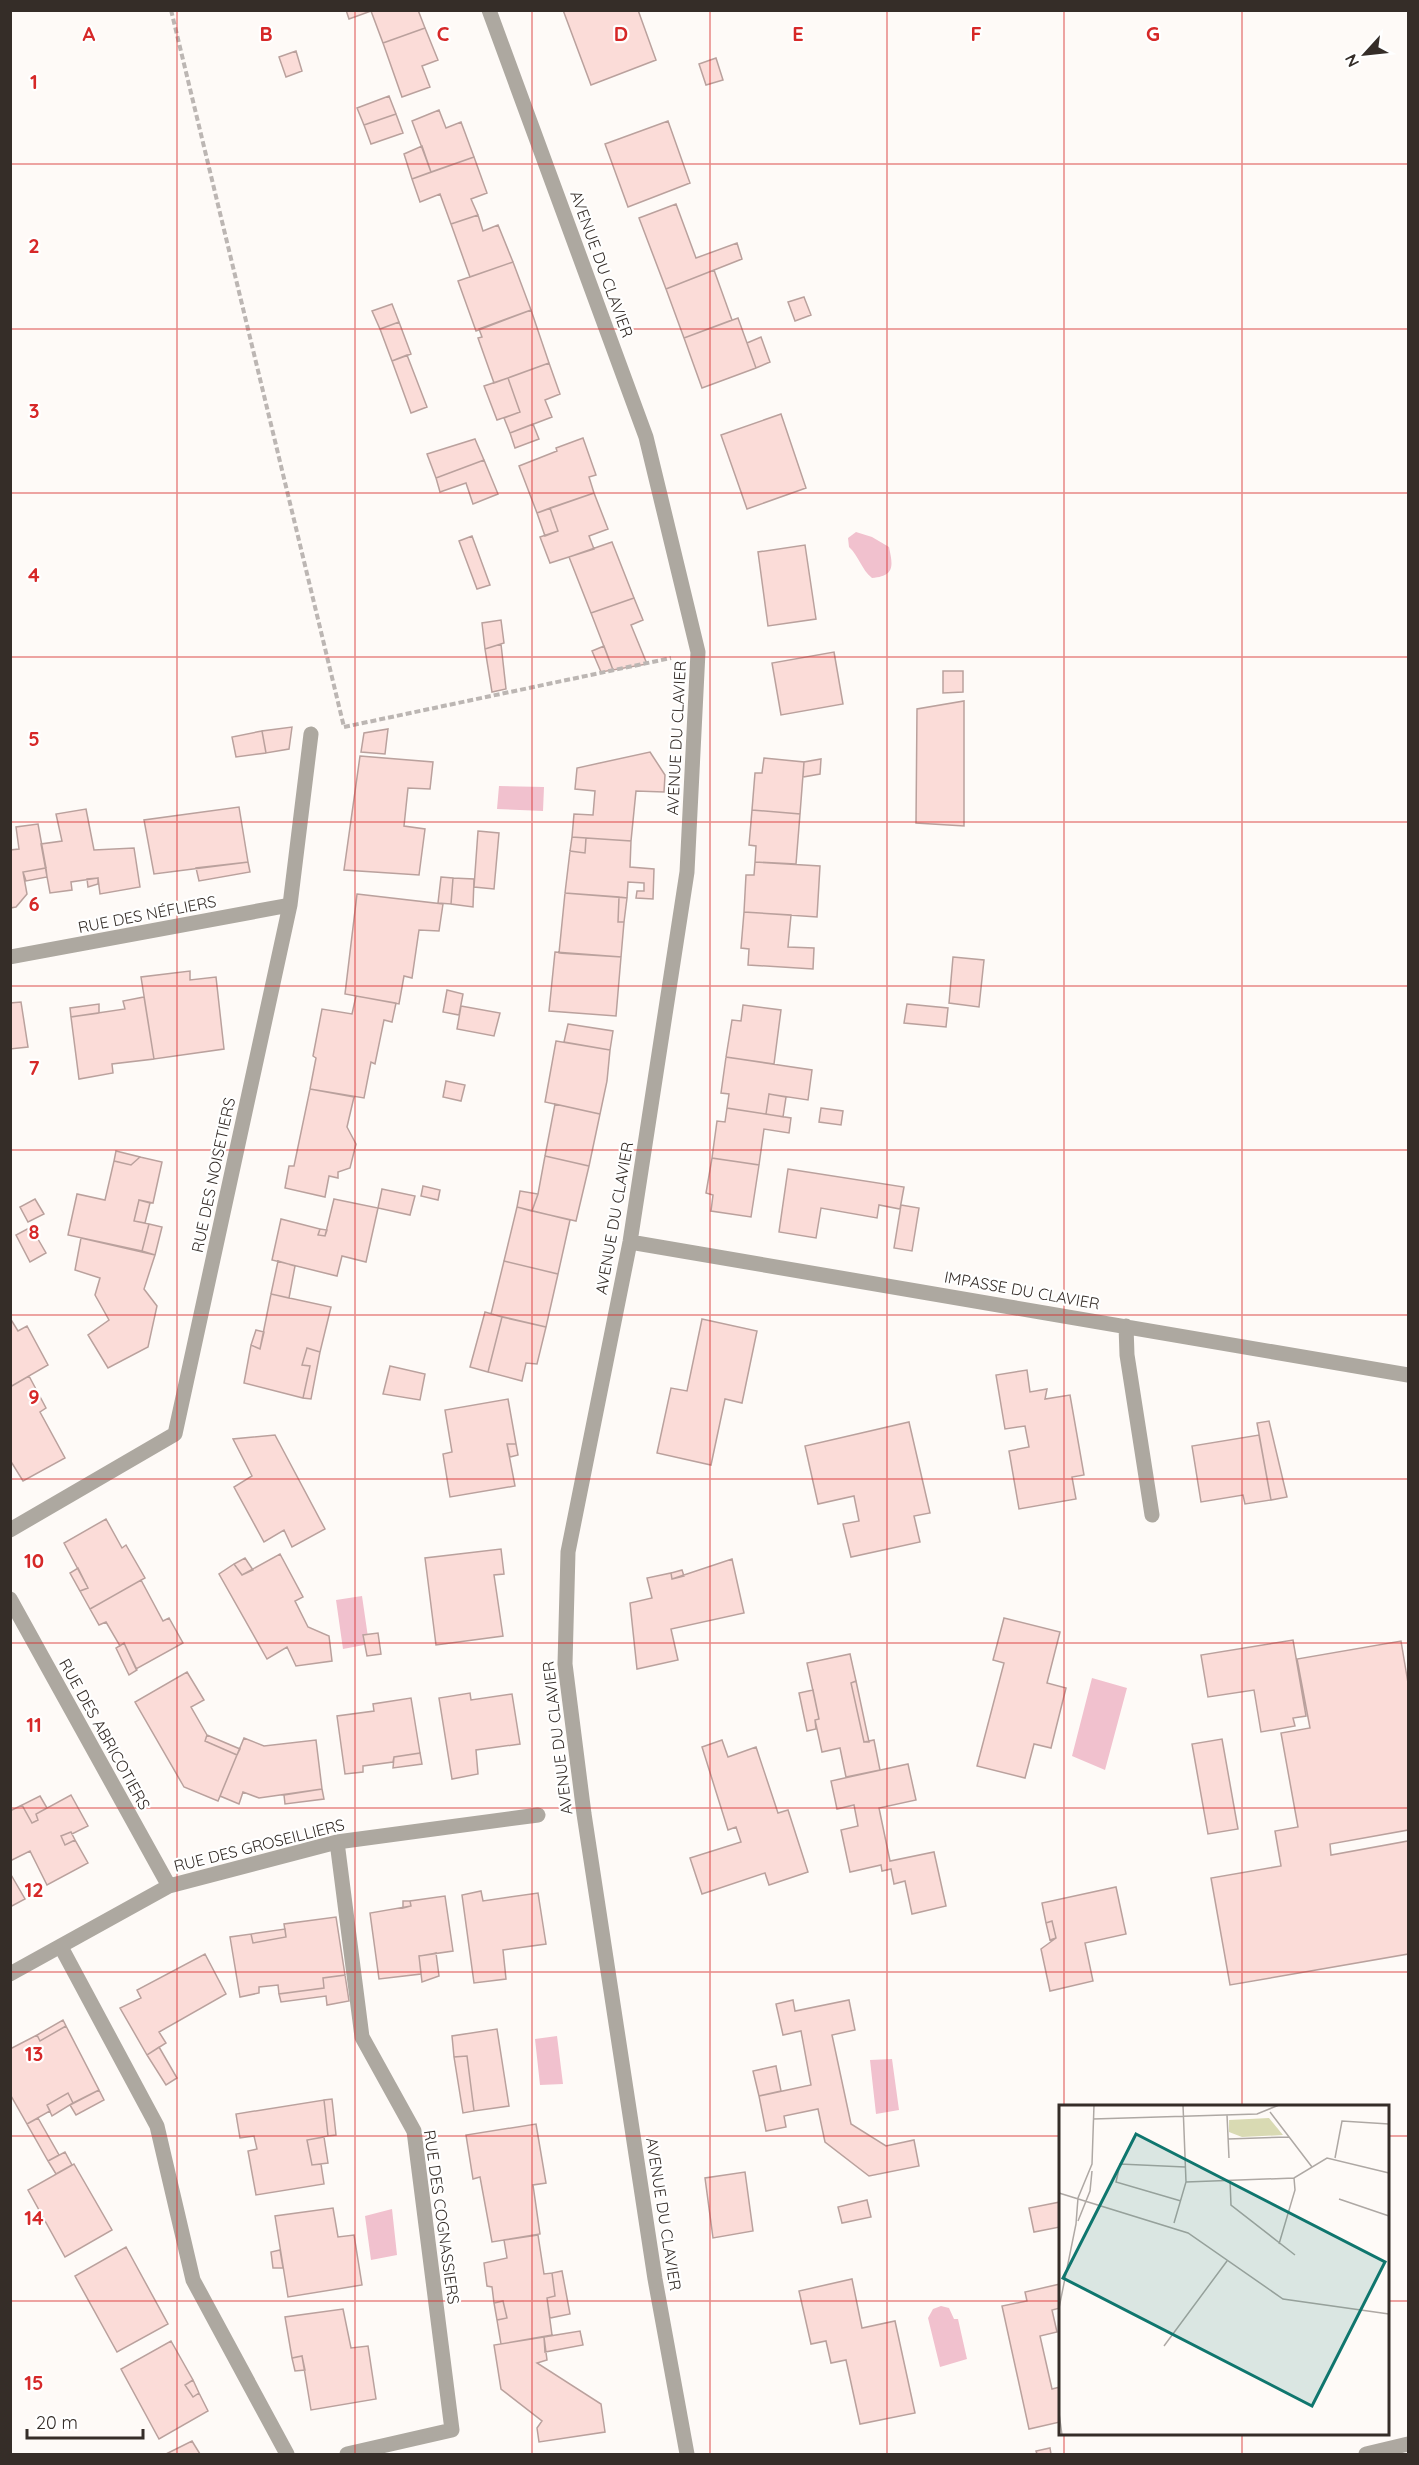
<svg xmlns="http://www.w3.org/2000/svg" width="1419" height="2465" viewBox="0 0 1419 2465" font-family="Quicksand,sans-serif">
<style>
.water{fill:#f1c1ce}
.building{fill:#fbdcd8;stroke:#baa19d;stroke-width:1.5}
.lines{fill:none;stroke-linecap:round;stroke-linejoin:round}
.path{stroke:#bcb6b3;stroke-width:4;stroke-dasharray:6 3;stroke-linecap:butt}
.minor{stroke:#ada8a0;stroke-width:15}
.grid{fill:none;stroke:#d62828;stroke-width:1.5;stroke-opacity:0.55}
.labels{text-anchor:middle;stroke-width:4.5;stroke-linejoin:round;paint-order:stroke}
.street-label{font-size:16px;fill:#352d28;stroke:#fff}
.inset-road{fill:none;stroke:#aea8a4;stroke-width:1.5}
.view{fill:#0f766e;fill-opacity:0.15;stroke:#0f766e;stroke-width:3}
.inset-edge{fill:none;stroke:#352d28;stroke-width:3}
.grid-label{font-size:20px;text-anchor:middle;font-weight:bold;fill:#d62828;stroke:#fff;stroke-width:4.5;stroke-linejoin:round;paint-order:stroke}
</style>
<rect width="100%" height="100%" fill="#fefaf7"/>
<!-- water -->
<path class="water" d="M856 532 872 537 889 547C893 566 895 576 872 578 861 569 859 556 849 547L848 538Z
M499 786 544 787 543 811 497 809Z
M362 1596 369 1644 343 1649 336 1600Z
M1092 1678 1127 1688 1105 1770 1072 1756Z
M557 2036 563 2084 540 2085 535 2039Z
M892 2059 899 2110 876 2114 870 2060Z
M392 2209 397 2255 371 2260 365 2216Z
M941 2306 949 2308 954 2319H958L967 2359 940 2367 928 2318 933 2309Z"/>
<!-- building -->
<path class="building" d="M346 10H418L425 28 383 43 371 11 349 19Z
M563 10H638L656 60 591 85Z
M425 28 438 60 422 66 430 87 402 97 383 43Z
M296 51 302 71 286 77 279 57Z
M716 58 723 80 706 85 699 64Z
M389 96 396 114 364 125 357 108Z
M439 110 446 128 461 122 474 157 431 172 412 121Z
M396 114 403 133 371 144 364 125Z
M668 121 690 183 628 207 605 144Z
M422 146 431 172 412 179 404 154Z
M474 157 487 193 471 199 478 215 451 224 440 194 420 202 412 179Z
M676 204 696 258 737 243 742 259 666 289 639 218Z
M478 215 483 231 498 225 513 262 470 277 451 224Z
M513 262 531 310 476 331 458 281Z
M714 270 732 320 684 338 666 289Z
M804 297 811 315 795 321 788 302Z
M392 304 399 322 380 329 372 311Z
M531 310 549 363 494 383 478 338 482 337 479 329Z
M738 318 756 368 702 388 684 338Z
M399 322 411 354 392 361 380 329Z
M761 337 770 362 756 368 747 343Z
M407 355 427 407 411 413 392 361Z
M549 363 560 394 545 400 552 417 510 433 504 418 520 412 508 378Z
M508 378 520 412 497 420 484 386Z
M781 414 806 488 747 509 721 435Z
M533 424 539 439 515 448 510 433Z
M583 438 596 475 589 477 594 493 537 513 519 466 557 451 556 448Z
M475 439 484 460 436 478 427 454Z
M484 460 498 494 473 504 466 483 440 492 436 478Z
M594 493 608 529 589 536 594 549 550 563 540 537 558 531 550 508Z
M550 508 558 531 545 536 537 513Z
M472 536 490 585 477 589 459 541Z
M612 542 634 598 591 613 569 557Z
M805 545 816 619 768 626 758 552Z
M634 598 643 620 631 625 647 664 613 670 591 613Z
M501 620 504 643 485 649 482 623Z
M501 644 506 689 492 692 485 649Z
M604 646 613 670 601 672 592 651Z
M834 652 843 704 781 715 772 663Z
M943 671H963V692L943 693Z
M964 701V826L916 823 917 709Z
M292 727 289 749 266 753 262 731Z
M388 729 385 754 361 752 364 733Z
M262 731 266 753 236 757 232 737Z
M650 752 665 775 664 792 636 791 631 841 572 837 574 814 593 815 595 791 575 789 577 768Z
M360 756 433 762 430 789 408 788 404 826 425 829 419 875 344 870Z
M764 758 804 762 800 814 752 810 755 773H762Z
M821 759 820 774 803 777 804 762Z
M239 807 248 862 154 874 144 820Z
M86 809 94 850 134 848 140 887 100 894 98 878 71 882 72 890 50 893 41 844 62 841 56 814Z
M752 810 800 814 796 864 755 862 756 846 749 845Z
M38 824 46 868 23 872 27 894 16 907 10 908V850L19 849 16 827Z
M478 831 499 833 494 889 474 887Z
M572 837 586 838 585 853 570 851Z
M586 838 631 841 630 867 654 869 653 899 636 898 637 891H644V883L628 882 627 898 565 893 570 851 585 853Z
M248 862 250 872 199 881 196 868Z
M755 862 820 866 817 917 744 912 746 875H754Z
M46 868 47 877 26 881 23 872Z
M441 877 453 878 451 904 438 903Z
M98 878V884L88 887 87 879Z
M453 878 474 879 473 907 451 904Z
M565 893 619 897 618 922H624L621 957 559 953Z
M357 894 443 904 439 931 419 930 412 978 404 976 399 1004 345 994Z
M619 897 627 898 624 922H618Z
M744 912 791 915 788 947 814 948 813 969 748 965 749 949 741 948Z
M555 952 621 957 616 1016 549 1011Z
M953 957 984 960 979 1007 949 1003Z
M190 971V980L216 977 224 1049 154 1059 141 977Z
M447 990 463 994 459 1015 443 1012Z
M356 996 396 1003 392 1022 384 1020 375 1064 371 1062 364 1098 310 1089 316 1058 313 1056 322 1009 352 1014Z
M144 997 154 1059 112 1064 113 1073 79 1079 71 1017 125 1009 123 1001Z
M21 1002 28 1047 10 1049V1003Z
M99 1004V1013L71 1017 70 1008Z
M907 1004 948 1008 946 1027 904 1023Z
M743 1005 781 1010 774 1064 726 1057 732 1020 741 1021Z
M461 1006 500 1013 494 1036 457 1029Z
M568 1024 613 1031 610 1050 564 1042Z
M556 1041 610 1050 607 1081 600 1114 545 1102Z
M726 1057 812 1070 808 1100 769 1094 766 1114 727 1108 729 1094 721 1093Z
M446 1081 465 1085 461 1101 443 1097Z
M310 1089 354 1097 347 1127 356 1144 350 1168 338 1172V1178L329 1176 325 1197 285 1188 289 1166H294Z
M769 1094 786 1097 783 1117 766 1114Z
M555 1104 600 1114 589 1166 545 1156Z
M727 1108 791 1118 789 1133 764 1129 759 1165 712 1158 717 1121 725 1122Z
M821 1108 843 1111 841 1125 819 1122Z
M116 1151 140 1157 131 1165 114 1161Z
M545 1156 589 1166 576 1221 532 1211 538 1194Z
M140 1157 162 1162 153 1203 139 1200 134 1221 149 1224 142 1251 68 1235 77 1194 105 1200 114 1161 131 1165Z
M712 1158 759 1165 751 1217 711 1211 713 1195 706 1193Z
M788 1169 904 1187 900 1209 879 1205 877 1218 821 1208 816 1238 779 1232Z
M423 1186 440 1190 438 1200 421 1196Z
M382 1189 415 1196 410 1215 378 1208Z
M520 1191 538 1194 532 1211 517 1207Z
M35 1199 44 1214 28 1222 20 1207Z
M334 1199 378 1208 366 1262 342 1256 337 1276 272 1260 281 1219 320 1229 318 1235 325 1236Z
M139 1200 150 1203 145 1223 134 1221Z
M901 1205 919 1208 912 1251 894 1248Z
M517 1207 570 1220 558 1274 504 1261Z
M149 1224 162 1227 155 1255 142 1251Z
M31 1227 46 1253 30 1262 16 1235Z
M320 1229 327 1230 325 1236 318 1235Z
M81 1238 155 1255 144 1289 157 1306 148 1347 108 1368 88 1335 109 1320 95 1295 100 1278 75 1270Z
M278 1261 295 1266 289 1298 271 1294Z
M504 1261 558 1274 546 1327 491 1314Z
M271 1294 331 1307 320 1352 307 1348 302 1365 310 1366 303 1398 244 1383 251 1345 260 1349Z
M485 1312 502 1317 488 1372 470 1367Z
M502 1317 546 1327 537 1364 526 1363 522 1381 488 1372Z
M10 1318 18 1331 27 1326 48 1365 10 1387Z
M702 1319 757 1331 742 1403 725 1399 711 1465 657 1453 671 1388 687 1391Z
M256 1330 264 1332 260 1349 251 1345Z
M307 1348 320 1352 311 1399 303 1398 310 1366 302 1365Z
M390 1366 425 1374 420 1400 383 1394Z
M1027 1370 1030 1392 1047 1389 1045 1399 1070 1395 1084 1475 1072 1477 1076 1499 1019 1509 1009 1451 1029 1447 1025 1426 1005 1429 996 1375Z
M29 1376 46 1408 40 1412 65 1458 23 1481 10 1460V1387Z
M508 1399 516 1444H507L515 1486 450 1497 443 1454 452 1452 445 1410Z
M1269 1421 1287 1497 1271 1500 1257 1423Z
M909 1422 930 1513 914 1516 920 1542 851 1557 843 1524 859 1521 854 1496 818 1504 805 1446Z
M275 1435 325 1529 292 1547 284 1530 264 1542 234 1487 252 1476 233 1439Z
M1259 1435 1271 1500 1245 1504 1243 1495 1201 1502 1192 1446Z
M507 1444H516L518 1455 510 1457Z
M106 1519 122 1548 126 1545 145 1578 90 1609 80 1591 88 1588 64 1543Z
M501 1549 504 1574 494 1575 503 1636 436 1645 425 1558Z
M280 1554 303 1597 295 1601 308 1627 329 1636 332 1661 296 1666 287 1647 267 1659 219 1574 234 1564 242 1575Z
M245 1558 253 1570 242 1575 234 1564Z
M732 1559 744 1613 671 1629 678 1660 637 1669 630 1603 652 1598 647 1578 671 1573 672 1579Z
M78 1568 88 1588 80 1591 70 1573Z
M682 1570 684 1576 672 1579 671 1573Z
M141 1580 163 1621 169 1618 183 1643 136 1669 124 1643 120 1646 106 1622 99 1625 90 1609Z
M1004 1618 1060 1632 1047 1683 1066 1688 1051 1748 1034 1744 1025 1778 977 1766 1004 1663 993 1660Z
M378 1633 381 1654 367 1656 363 1635Z
M1293 1640 1306 1716 1293 1718 1295 1726 1261 1732 1254 1690 1208 1697 1201 1655Z
M1401 1641 1408 1683V1830L1330 1844 1331 1855 1408 1841V1954L1230 1985 1211 1878 1281 1866 1275 1831 1298 1827 1281 1733 1310 1728 1297 1659Z
M124 1643 137 1670 129 1675 116 1648Z
M850 1654 856 1681 851 1683 864 1742 874 1740 880 1770 846 1777 840 1748 822 1752 815 1720 819 1719 807 1663Z
M187 1672 204 1700 191 1707 207 1735 205 1741 237 1755 218 1801 184 1787 135 1702Z
M856 1681 869 1742H864L851 1683Z
M813 1690 819 1719 815 1720 816 1729 807 1731 799 1693Z
M470 1693 471 1700 512 1694 520 1744 476 1750 478 1774 452 1779 439 1698Z
M411 1698 420 1753 394 1757 393 1762 363 1766V1772L345 1774 337 1716 374 1711 373 1704Z
M207 1735 240 1749 237 1755 205 1741Z
M244 1738 264 1746 316 1740 322 1789 259 1798 243 1792 239 1804 220 1796Z
M1222 1739 1238 1829 1208 1834 1192 1744Z
M722 1740 728 1757 756 1747 778 1813 788 1810 808 1872 769 1885 765 1873 702 1894 690 1858 741 1842 736 1827 728 1830 702 1747Z
M420 1753 422 1764 393 1768 394 1757Z
M908 1764 916 1800 879 1808 890 1861 934 1852 946 1906 912 1914 905 1881 894 1884 891 1869 882 1871 881 1865 850 1872 841 1830 858 1826 854 1805 837 1809 831 1781Z
M322 1789 324 1799 285 1804 284 1795Z
M71 1795 88 1826 72 1834 71 1832 61 1836 65 1845 75 1840 88 1863 47 1885 30 1851 10 1861V1811L22 1805 32 1823 38 1820 36 1814Z
M40 1796 47 1808 36 1814 38 1820 32 1823 22 1805Z
M71 1832 75 1840 65 1845 61 1836Z
M10 1873 25 1899 10 1907Z
M1116 1887 1126 1934 1085 1943 1093 1981 1050 1991 1041 1949 1056 1938 1052 1921 1046 1923 1042 1903Z
M481 1891 483 1901 538 1893 546 1944 503 1950 506 1979 474 1983 462 1895Z
M445 1896 453 1951 419 1956 421 1974 379 1979 370 1913 411 1906 410 1901Z
M403 1901H410L411 1906 403 1908Z
M336 1917 345 1975 323 1978 324 1988 279 1994 278 1985 259 1987V1993L240 1997 230 1937 251 1934 253 1943 286 1937 284 1924Z
M1052 1921 1056 1938 1050 1940 1046 1923Z
M285 1929 286 1937 253 1943 251 1934Z
M436 1953 439 1976 422 1982 419 1956Z
M205 1954 226 1994 159 2032 166 2043 147 2055 120 2008 141 1998 137 1990Z
M345 1975 349 2001 327 2005 326 1996 281 2002 279 1994 324 1988 323 1978Z
M793 2000 795 2011 849 2000 855 2030 832 2035 851 2124 886 2146 914 2140 919 2166 869 2176 825 2142 818 2109 784 2116 786 2127 766 2131 759 2096 811 2085 801 2031 783 2035 776 2004Z
M63 2020 66 2026 40 2041 37 2035Z
M66 2026 99 2090 73 2103 68 2093 47 2105 50 2111 27 2124 10 2094V2049L37 2035 40 2041Z
M497 2029 509 2106 474 2111 467 2056 454 2057 452 2036Z
M159 2047 177 2078 166 2085 147 2055Z
M467 2056 474 2111 463 2113 454 2057Z
M776 2066 781 2091 759 2096 753 2071Z
M99 2090 104 2100 76 2115 70 2105Z
M68 2093 73 2103 52 2116 47 2105Z
M332 2099 336 2135 328 2136 324 2100Z
M324 2100 328 2136 307 2140 312 2165 321 2164 324 2184 256 2195 248 2151 257 2149 254 2136 240 2138 236 2114Z
M38 2118 59 2155 48 2161 27 2124Z
M536 2124 546 2183 533 2185 540 2234 492 2242 480 2177 473 2179 466 2135Z
M324 2137 328 2163 312 2165 307 2140Z
M65 2152 72 2165 56 2174 48 2161Z
M74 2164 112 2230 65 2257 28 2190Z
M745 2172 753 2231 713 2238 705 2178Z
M867 2200 871 2217 842 2223 838 2207Z
M1060 2202V2227L1034 2232 1029 2208Z
M333 2208 338 2237 354 2235 362 2285 288 2297 275 2216Z
M538 2235 544 2274 552 2273 555 2296 547 2298 552 2335 501 2344 497 2320 507 2318 503 2301 494 2303 492 2287 487 2286 484 2263 507 2258 504 2240Z
M126 2247 168 2324 117 2352 75 2276Z
M280 2250 283 2268H273L271 2252Z
M562 2271 570 2314 550 2318 547 2298 555 2296 552 2273Z
M852 2279 862 2328 895 2321 915 2413 860 2424 846 2360 831 2363 826 2341 811 2344 799 2291Z
M1060 2284V2308L1052 2310 1057 2332 1040 2336 1052 2389 1060 2387V2422L1029 2429 1002 2306 1027 2301 1025 2292Z
M503 2301 507 2318 497 2320 494 2303Z
M343 2309 351 2348 368 2346 376 2399 311 2410 302 2356 292 2358 285 2317Z
M580 2331 583 2345 545 2352 544 2337Z
M544 2337 547 2360 537 2363 601 2404 605 2432 539 2442 537 2428 542 2421 501 2389 494 2345Z
M171 2341 193 2380 185 2385 193 2397 199 2393 208 2411 159 2439 121 2369Z
M302 2356 305 2370 295 2371 292 2358Z
M193 2380 199 2393 193 2397 185 2385Z
M192 2441 200 2454H166Z
M1050 2448 1051 2454H1037L1036 2451Z"/>
<g class="lines">
<!-- path -->
<path class="path" d="M171 10 344 727
M344 727 671 658"/>
<!-- minor -->
<path class="minor" d="M489 10 646 437 698 652 687 872 630 1242 568 1552 565 1664 584 1814 655 2279 687 2454
M10 957 290 905
M630 1242 1408 1375
M1126 1326 1127 1355 1152 1515
M10 1530 175 1434 290 905 311 734
M10 1599 169 1886
M337 1842 362 2037 414 2131 452 2430 347 2454
M61 1947 157 2126 193 2280 287 2454
M10 1974 169 1886 337 1842 538 1815
M1366 2454 1408 2444"/>
</g>
<!-- grid -->
<path class="grid" d="M177 10V2454M355 10V2454M532 10V2454M710 10V2454M887 10V2454M1064 10V2106M1242 10V2106M10 164H1408M10 329H1408M10 493H1408M10 657H1408M10 822H1408M10 986H1408M10 1150H1408M10 1315H1408M10 1479H1408M10 1643H1408M10 1808H1408M10 1972H1408M10 2136H1060M1388 2136H1408M10 2301H1060M1388 2301H1408M1064 2434V2454M1242 2434V2454"/>
<g class="labels">
<!-- street labels -->
<g class="street-label">
<text transform="translate(602 264) rotate(70)" y="6">AVENUE DU CLAVIER</text>
<text transform="translate(676 738) rotate(-87)" y="6">AVENUE DU CLAVIER</text>
<text transform="translate(147 914) rotate(-11)" y="6">RUE DES NÉFLIERS</text>
<text transform="translate(213 1175) rotate(-78)" y="6">RUE DES NOISETIERS</text>
<text transform="translate(614 1218) rotate(-80)" y="6">AVENUE DU CLAVIER</text>
<text transform="translate(1022 1290) rotate(10)" y="6">IMPASSE DU CLAVIER</text>
<text transform="translate(105 1734) rotate(61)" y="6">RUE DES ABRICOTIERS</text>
<text transform="translate(557 1738) rotate(-97)" y="6">AVENUE DU CLAVIER</text>
<text transform="translate(259 1845) rotate(-14)" y="6">RUE DES GROSEILLIERS</text>
<text transform="translate(664 2214) rotate(81)" y="6">AVENUE DU CLAVIER</text>
<text transform="translate(442 2217) rotate(82)" y="6">RUE DES COGNASSIERS</text>
</g>
</g>
<!-- overview -->
<g transform="translate(1059 2105)">
<rect width="330" height="330" fill="#fefaf7"/>
<path d="M210 13 224 30 183 32 170 27V15Z" fill="#d9dab3"/>
<path class="inset-road" d="M211 7 253 62M168 10 170 53M34 14 198 9 220 0M169 34 230 32M276 53 283 16 330 19M171 75 172 100 236 150M127 77 235 73 268 53 330 68M0 88 129 128 224 194 330 209M280 94 330 111M122 96 57 77 61 59 126 62M19 116 31 86 33 66M115 118 127 77 124 0M220 139 236 85 235 73M0 203 17 119 19 93 33 59 35 0M105 241 168 156M0 308 3 330"/>
<path class="view" d="M77 29 326 157 253 301 4 173Z"/>
<rect width="330" height="330" class="inset-edge"/>
</g>
<g class="grid-label">
<text x="89" y="41">A</text>
<text x="266" y="41">B</text>
<text x="443" y="41">C</text>
<text x="621" y="41">D</text>
<text x="798" y="41">E</text>
<text x="976" y="41">F</text>
<text x="1153" y="41">G</text>
<text x="34" y="89">1</text>
<text x="34" y="253">2</text>
<text x="34" y="418">3</text>
<text x="34" y="582">4</text>
<text x="34" y="746">5</text>
<text x="34" y="911">6</text>
<text x="34" y="1075">7</text>
<text x="34" y="1239">8</text>
<text x="34" y="1404">9</text>
<text x="34" y="1568">10</text>
<text x="34" y="1732">11</text>
<text x="34" y="1897">12</text>
<text x="34" y="2061">13</text>
<text x="34" y="2225">14</text>
<text x="34" y="2390">15</text>
</g>
<!-- border -->
<rect width="1419" height="2465" fill="none" stroke="#352d28" stroke-width="24"/>
<!-- north arrow -->
<g transform="translate(1365 54) rotate(243)" stroke="#ffffff" stroke-width="4.5" paint-order="stroke">
<path d="M0-4.5L10 22L0 15L-10 22Z" fill="#352d28"/>
<text y="-9" font-size="16" font-weight="bold" text-anchor="middle" fill="#352d28">N</text>
</g>
<!-- scale -->
<path d="M27 2429v9h116v-9" fill="none" stroke="#352d28" stroke-width="3"/>
<text x="36" y="2429" font-size="18" fill="#352d28" stroke="#ffffff" stroke-width="4.5" paint-order="stroke">20 m</text>
</svg>
